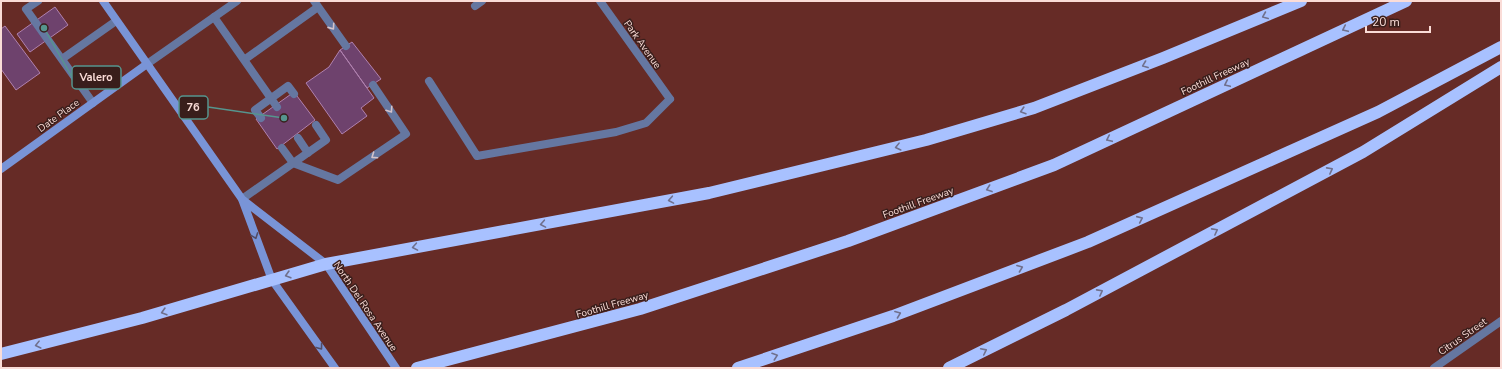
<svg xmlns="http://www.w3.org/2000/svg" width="1502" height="369" viewBox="0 0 1502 369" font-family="'Nunito Sans',sans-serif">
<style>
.building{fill:#6e426d;stroke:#b081af}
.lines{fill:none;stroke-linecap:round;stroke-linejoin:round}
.lane{stroke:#6577a1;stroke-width:8}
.street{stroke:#6577a1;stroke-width:8}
.secondary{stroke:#7994d7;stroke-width:8}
.highway{stroke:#a8c1ff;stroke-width:12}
.oneway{stroke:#70708d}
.oneway2{stroke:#d5c3ca}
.oneway3{stroke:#534d66}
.labels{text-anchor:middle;stroke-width:3;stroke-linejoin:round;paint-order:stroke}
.street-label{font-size:10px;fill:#fadcd7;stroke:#391e1b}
.leader{fill:none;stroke:#56958e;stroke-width:1.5}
.callout-dot{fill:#56958e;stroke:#391e1b;stroke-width:1.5}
.callout{fill:#391e1b;stroke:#56958e;stroke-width:1.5}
.callout-label{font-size:11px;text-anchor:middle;font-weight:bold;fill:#fadcd7}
</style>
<rect width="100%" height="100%" fill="#662b26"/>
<!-- building -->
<path class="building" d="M55 7 68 25 30 52 17 34Z
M5 26 40 73 16 90 1 69V29Z
M352 42 381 79 367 88 340 50Z
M340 50 374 98 361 108 367 116 342 134 306 83 329 67Z
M294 92 315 120 277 149 256 119Z"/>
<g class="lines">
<!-- lane -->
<path class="lane" d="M38 1 26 9 93 103
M314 1 346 46
M475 6 482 1
M214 17 277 107
M62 59 116 21
M244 60 318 7
M429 81 477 156 616 132 646 123 670 99
M261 118 255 110 288 86 294 94
M298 138 308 153
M282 148 293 163 338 180 406 134 373 85
M242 199 326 140 316 125"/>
<!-- street -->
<path class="street" d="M600 1 670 99
M147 64 237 1
M1434 368 1501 321"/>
<!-- secondary -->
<path class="secondary" d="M103 1 242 199 272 280 335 368
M1 169 147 64
M243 200 326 264 396 368"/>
<!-- highway -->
<path class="highway" d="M1 354 142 318 326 264 709 193 926 140 1034 108 1163 58 1301 1
M417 368 640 309 848 241 1054 165 1406 1
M738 368 893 316 1088 242 1378 112 1501 47
M949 368 1066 310 1363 152 1501 67"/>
</g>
<!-- one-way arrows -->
<defs><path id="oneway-chevron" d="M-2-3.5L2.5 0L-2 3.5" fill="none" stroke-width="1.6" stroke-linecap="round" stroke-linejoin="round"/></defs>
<g class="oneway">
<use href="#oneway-chevron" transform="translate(1265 16) rotate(157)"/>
<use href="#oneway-chevron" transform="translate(1345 29) rotate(155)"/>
<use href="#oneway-chevron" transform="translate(1145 65) rotate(159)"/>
<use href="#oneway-chevron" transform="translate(1227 84) rotate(155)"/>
<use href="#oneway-chevron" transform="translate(1023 111) rotate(163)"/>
<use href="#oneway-chevron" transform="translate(1109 139) rotate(155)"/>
<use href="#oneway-chevron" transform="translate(898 147) rotate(166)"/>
<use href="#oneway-chevron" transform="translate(1330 170) rotate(-28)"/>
<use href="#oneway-chevron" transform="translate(989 189) rotate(160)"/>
<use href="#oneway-chevron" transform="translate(671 200) rotate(170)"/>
<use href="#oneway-chevron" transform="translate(1140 219) rotate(-24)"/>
<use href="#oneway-chevron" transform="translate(543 224) rotate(170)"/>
<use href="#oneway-chevron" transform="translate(1215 231) rotate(-28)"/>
<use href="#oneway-chevron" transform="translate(415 247) rotate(170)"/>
<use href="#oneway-chevron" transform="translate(1020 268) rotate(-21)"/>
<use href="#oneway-chevron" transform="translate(288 275) rotate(164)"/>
<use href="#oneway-chevron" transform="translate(1100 292) rotate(-28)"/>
<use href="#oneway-chevron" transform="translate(164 312) rotate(164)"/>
<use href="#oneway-chevron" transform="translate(898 314) rotate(-21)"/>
<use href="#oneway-chevron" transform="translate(38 345) rotate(166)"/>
<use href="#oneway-chevron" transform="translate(984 351) rotate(-26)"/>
<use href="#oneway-chevron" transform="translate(775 356) rotate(-19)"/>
</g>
<g class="oneway2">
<use href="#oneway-chevron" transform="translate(332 27) rotate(55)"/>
<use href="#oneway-chevron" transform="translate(390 110) rotate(56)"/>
<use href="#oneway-chevron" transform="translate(374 156) rotate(146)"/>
</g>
<g class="oneway3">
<use href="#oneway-chevron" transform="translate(255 236) rotate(70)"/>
<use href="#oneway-chevron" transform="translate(320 347) rotate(54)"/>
</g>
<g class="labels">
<!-- street labels -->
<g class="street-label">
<text transform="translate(643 44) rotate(55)" y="4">Park Avenue</text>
<text transform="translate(1215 76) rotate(-25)" y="4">Foothill Freeway</text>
<text transform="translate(58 115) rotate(-36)" y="4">Date Place</text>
<text transform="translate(918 202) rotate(-20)" y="4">Foothill Freeway</text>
<text transform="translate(612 304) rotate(-16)" y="4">Foothill Freeway</text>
<text transform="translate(366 306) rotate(56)" y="4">North Del Rosa Avenue</text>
<text transform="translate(1462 336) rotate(-35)" y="4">Citrus Street</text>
</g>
</g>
<!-- callouts -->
<path class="leader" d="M44 28L72 77M284 118L208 107"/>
<g class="callout-dot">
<circle cx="44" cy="28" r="4"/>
<circle cx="284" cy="118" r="4"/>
</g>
<g class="callout">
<rect x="72" y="66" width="49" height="23" rx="4"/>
<rect x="179" y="96" width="29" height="23" rx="4"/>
</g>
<g class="callout-label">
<text x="96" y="81">Valero</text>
<text x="193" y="111">76</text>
</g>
<!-- border -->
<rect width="1502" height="369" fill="none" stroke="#fadcd7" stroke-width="4"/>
<!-- scale -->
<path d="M1366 26v6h64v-6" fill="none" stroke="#fadcd7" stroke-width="2"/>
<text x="1372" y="26" font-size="12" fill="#fadcd7" stroke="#391e1b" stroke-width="3" paint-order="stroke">20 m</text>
</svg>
